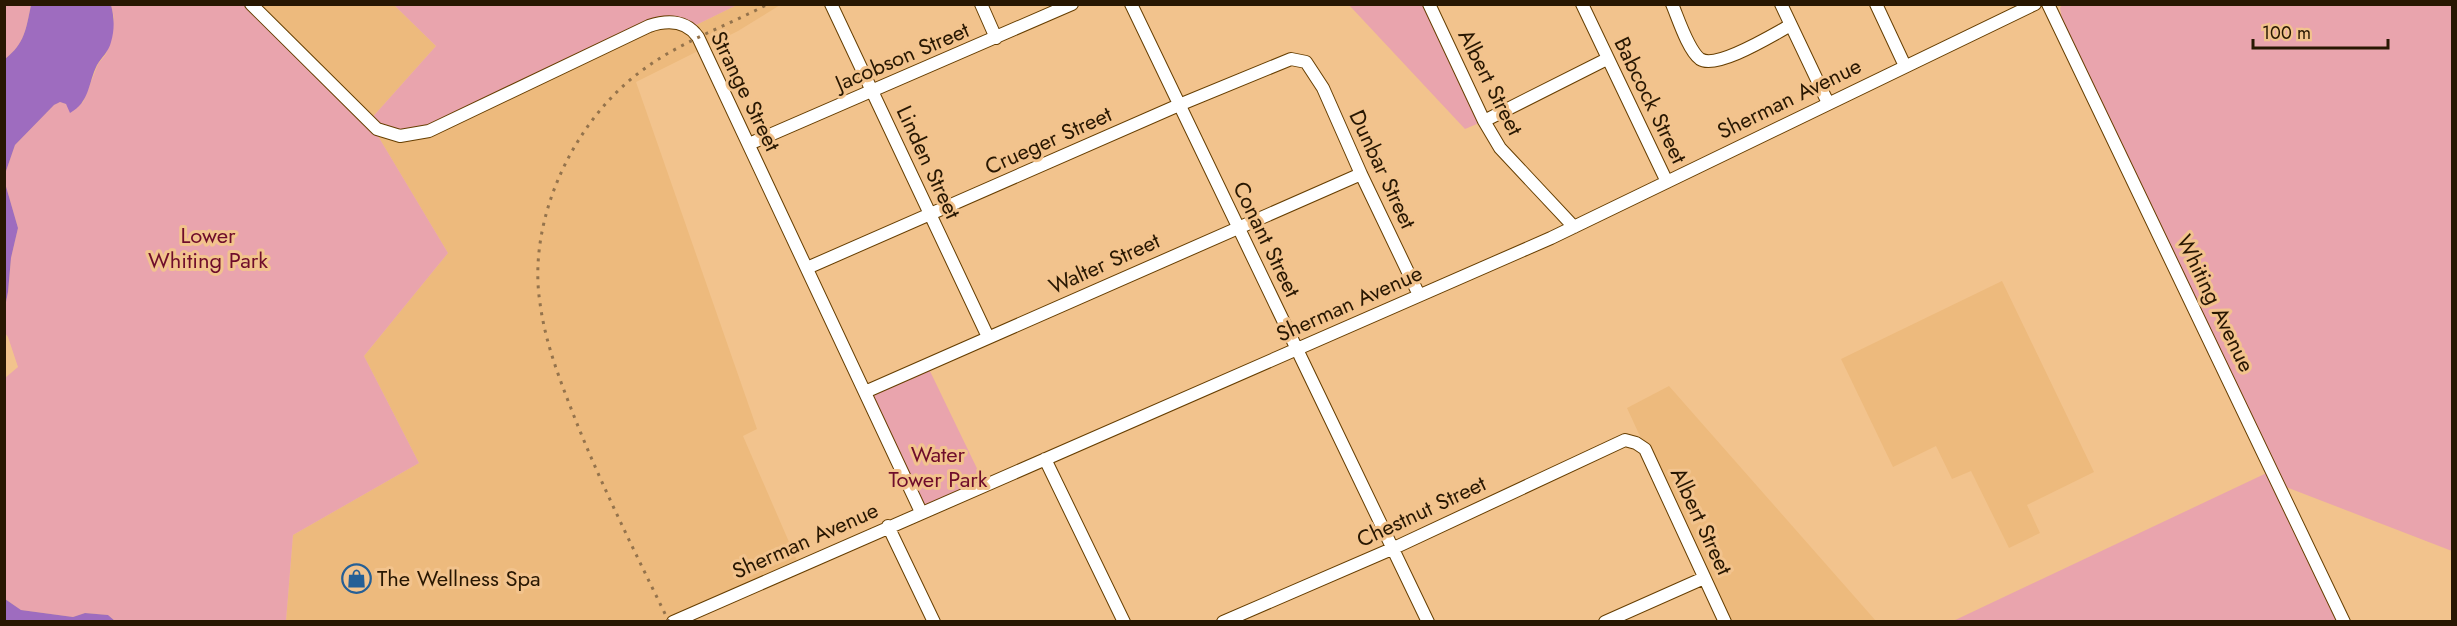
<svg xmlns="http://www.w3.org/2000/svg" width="2457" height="626" viewBox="0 0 2457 626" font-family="Jost,sans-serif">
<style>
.built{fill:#edba7d}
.green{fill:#e9a4ad}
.water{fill:#9e6cbf}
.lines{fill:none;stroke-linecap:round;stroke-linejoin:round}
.minor-casing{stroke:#663e00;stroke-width:14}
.minor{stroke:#fff;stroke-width:12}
.rail{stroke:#94734c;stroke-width:3;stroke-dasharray:3 6;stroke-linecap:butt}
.labels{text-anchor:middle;stroke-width:6;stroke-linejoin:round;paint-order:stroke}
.street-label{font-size:22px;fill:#281702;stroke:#f2c38d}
.park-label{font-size:22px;fill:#6f0d2b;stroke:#f2c38d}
.poi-label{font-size:22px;fill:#281702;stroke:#f2c38d;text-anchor:start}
</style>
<rect width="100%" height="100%" fill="#f2c38d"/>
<!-- built -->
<path class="built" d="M251 5H394L436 46 369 121Z
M737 5H780L738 31 636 82 757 429 743 436 799 565 675 621 286 622 293 535 419 463 364 356 448 253 378 136 377 129 649 26 690 28Z
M2002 281 2094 472 2027 505 2040 533 2009 548 1971 471 1952 479 1936 446 1893 467 1841 359Z
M1669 386 1876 621H1725L1627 408Z"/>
<!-- green -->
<path class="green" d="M2062 4 2452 5V551L2286 487 2062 19 2060 8Z
M5 5H31C26 29 25 43 5 59Z
M111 5H251L369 121 436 46 394 5H737L690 28 673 22 424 133 377 129 378 136 448 253 364 356 419 463 293 535 286 621H115L108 615 85 613 73 617 21 610 5 599V378L18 367 8 337 5 333V307L8 292 11 258 18 228 5 183V174L15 145 54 105 60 102 66 104 71 112 83 102 98 64 106 54 114 18Z
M1349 5H1429L1484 121 1465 129Z
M927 365 985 485 921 512 865 392Z
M2273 470 2344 622H1951Z"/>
<!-- water -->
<path class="water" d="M31 5H111C114 16 115 29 111 42 109 51 102 57 97 65 88 83 90 102 70 113L66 104 60 102 54 105 15 145 5 174V59C25 43 26 29 31 5Z
M5 183 18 228 11 258 8 292 5 307Z
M5 599 21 610 73 617 85 613 108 615 115 621H5Z"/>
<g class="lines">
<defs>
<path id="minor" d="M251 4 377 129 400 136 429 131 649 26C667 20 686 20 698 37L921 512
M831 4 988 337
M981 4 996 38
M1131 4 1428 622
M1429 4 1484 121 1500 148 1574 227
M1582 4 1667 182
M1672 4C1678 18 1688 50 1700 59 1717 70 1774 34 1791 25
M1781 4 1828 103
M1876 4 1905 66
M2048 4 2344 622
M1484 121 1607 59
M749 144 1072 4
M807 268 1179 105 1291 59 1306 62 1323 88 1361 174 1419 295
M865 392 1361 174
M1045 459 1124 622
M888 526 934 622
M673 622 1551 238 2035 4
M1223 622 1394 548 1625 440 1636 443 1645 449 1725 622
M1605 622 1704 578"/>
</defs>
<!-- minor casing -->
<use href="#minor" class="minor-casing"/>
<!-- minor -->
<use href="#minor" class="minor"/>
<!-- rail -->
<path class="rail" d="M669 622C635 552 600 483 572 411 558 375 545 341 540 303 527 220 573 122 640 72 679 42 725 27 768 4"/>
</g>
<!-- icons -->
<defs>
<symbol id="shop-ring" viewBox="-11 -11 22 22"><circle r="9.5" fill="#f2c38d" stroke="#255f96" stroke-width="1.5"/><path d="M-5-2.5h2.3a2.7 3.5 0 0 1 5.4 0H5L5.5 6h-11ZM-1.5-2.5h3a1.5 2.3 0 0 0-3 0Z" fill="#255f96"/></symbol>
</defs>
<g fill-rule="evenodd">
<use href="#shop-ring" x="340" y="562" width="33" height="33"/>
</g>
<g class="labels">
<!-- street labels -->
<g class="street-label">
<text transform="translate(902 56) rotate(-23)" y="8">Jacobson Street</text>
<text transform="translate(1491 82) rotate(63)" y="8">Albert Street</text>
<text transform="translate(746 91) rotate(64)" y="8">Strange Street</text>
<text transform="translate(1789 98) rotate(-26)" y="8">Sherman Avenue</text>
<text transform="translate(1651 100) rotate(64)" y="8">Babcock Street</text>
<text transform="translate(1048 140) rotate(-24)" y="8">Crueger Street</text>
<text transform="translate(929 162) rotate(65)" y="8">Linden Street</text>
<text transform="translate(1383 169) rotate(65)" y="8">Dunbar Street</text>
<text transform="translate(1267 239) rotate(64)" y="8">Conant Street</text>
<text transform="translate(1104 263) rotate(-24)" y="8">Walter Street</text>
<text transform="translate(1349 303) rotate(-24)" y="8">Sherman Avenue</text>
<text transform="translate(2216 303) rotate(64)" y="8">Whiting Avenue</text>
<text transform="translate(1421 511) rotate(-25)" y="8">Chestnut Street</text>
<text transform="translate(1702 521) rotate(65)" y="8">Albert Street</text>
<text transform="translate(805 540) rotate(-24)" y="8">Sherman Avenue</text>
</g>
<!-- park labels -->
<g class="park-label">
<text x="208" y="243">Lower<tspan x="208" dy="25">Whiting Park</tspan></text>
<text x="938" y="462">Water<tspan x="938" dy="25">Tower Park</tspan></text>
</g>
<!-- poi labels -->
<g class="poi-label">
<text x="377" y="586">The Wellness Spa</text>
</g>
</g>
<!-- border -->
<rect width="2457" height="626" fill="none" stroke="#281702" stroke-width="12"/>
<!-- scale -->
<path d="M2253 39v9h135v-9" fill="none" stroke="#281702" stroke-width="3"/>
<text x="2262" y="39" font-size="18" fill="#281702" stroke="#f2c38d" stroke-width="4.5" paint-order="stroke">100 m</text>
</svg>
